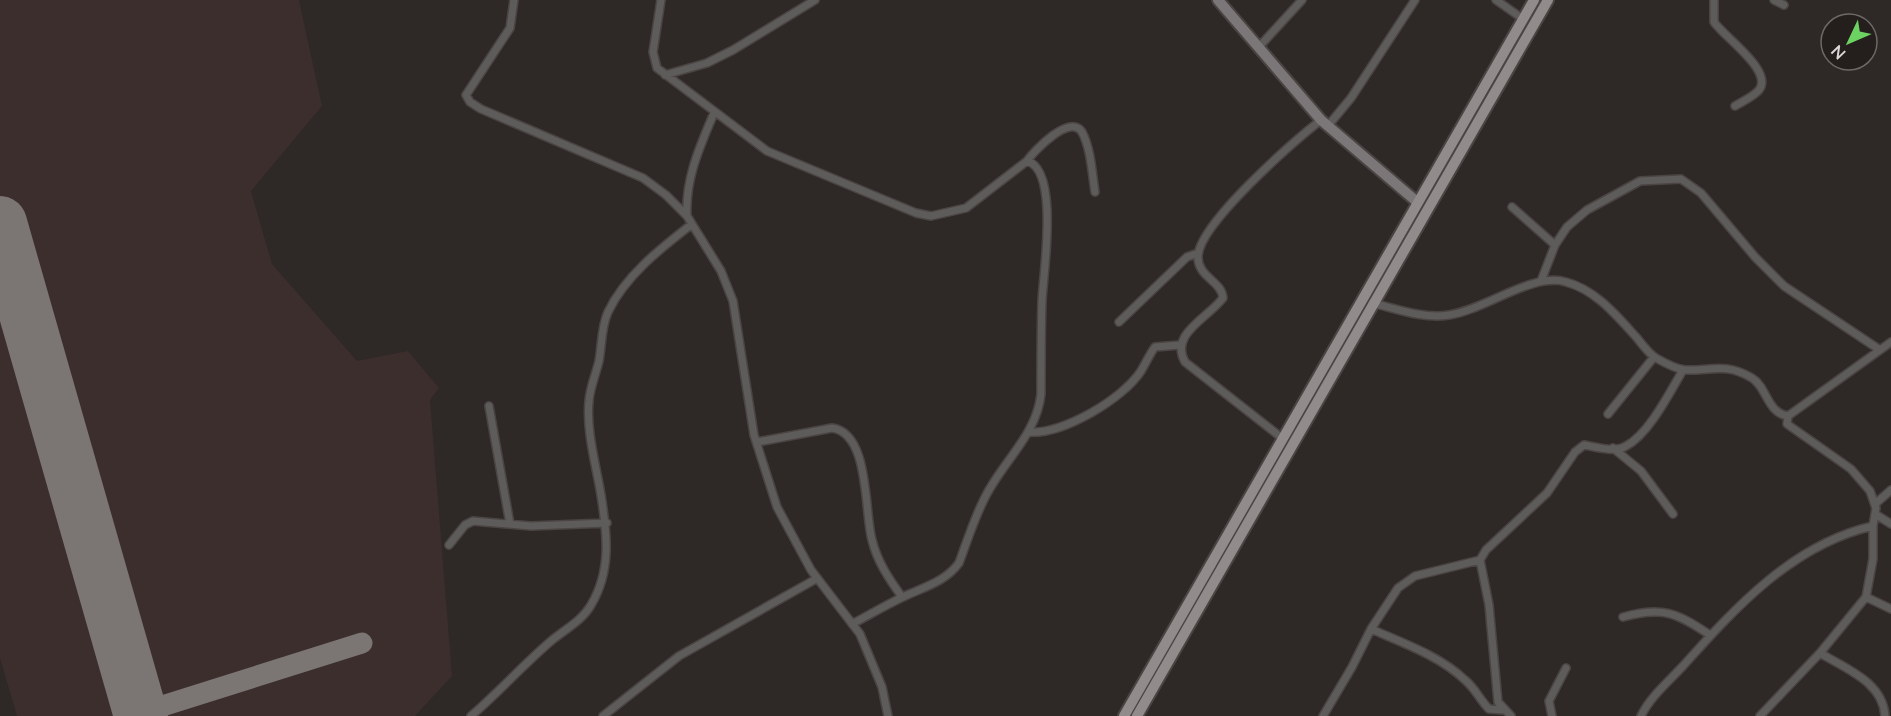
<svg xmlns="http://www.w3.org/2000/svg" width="1891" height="716" viewBox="0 0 1891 716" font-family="Lato,sans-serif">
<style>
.built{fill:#3c2e2c}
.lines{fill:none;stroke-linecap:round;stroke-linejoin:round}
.taxiway{stroke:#7b7574;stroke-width:21}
.runway{stroke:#7b7574;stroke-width:54}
.street-casing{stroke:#4a4443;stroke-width:10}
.secondary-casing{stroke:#4a4443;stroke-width:14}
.primary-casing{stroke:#4a4443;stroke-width:14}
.street{stroke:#5e5b5b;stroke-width:7}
.secondary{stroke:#7b7677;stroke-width:10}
.primary{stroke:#928b8c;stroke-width:10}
</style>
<rect width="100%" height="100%" fill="#2e2827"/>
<!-- built -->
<path class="built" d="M0 0H299L322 106 251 191 272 264 357 361 408 351 439 388 430 400 452 676 415 716H17L0 658Z"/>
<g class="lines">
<!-- taxiway -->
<path class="taxiway" d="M140 713 362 643"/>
<!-- runway -->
<path class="runway" d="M0 223 141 716"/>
<defs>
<path id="street" d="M514 0 510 28 466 95 470 102 481 109 643 178 666 195 687 216 721 271 733 301 754 435 777 507 811 570 860 634 882 687 888 716
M661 0 653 52 657 68 767 151 916 213 931 216 966 208 1027 161C1060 170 1043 275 1042 301 1041 332 1041 363 1041 394 1037 432 1007 458 989 490 976 512 968 539 959 563 945 582 924 587 903 597 886 605 869 615 852 624
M1496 0 1523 19
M1714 0V22C1724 37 1774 71 1759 90 1753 97 1743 101 1735 106
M1774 0 1784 5
M1258 48 1302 0
M665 75 707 63 733 50 815 0
M1327 127 1351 98 1415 0
M1027 161C1034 151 1070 113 1082 132 1091 149 1092 173 1095 192
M1512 207 1555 245
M687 216C685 179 700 146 714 113
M1541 281 1555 245 1567 227 1587 210 1640 181 1681 179 1701 193 1755 257 1784 286 1880 350
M1372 303C1397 309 1423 319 1449 315 1485 310 1532 272 1566 282 1596 290 1617 316 1637 338 1642 344 1648 353 1656 358 1663 362 1676 369 1685 370 1711 371 1725 362 1752 378 1767 387 1767 413 1788 416L1891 342
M1119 322 1187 257 1198 253
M489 406 510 524
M1608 414 1654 357
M1029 432C1062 435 1123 399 1141 371 1146 363 1149 355 1155 347L1180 345
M1282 438 1185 362C1169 334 1208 318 1223 298 1222 281 1197 277 1198 256 1200 223 1293 142 1321 120
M757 442 832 428C870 433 864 511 872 540 877 561 889 579 902 597
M1613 448 1641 471 1673 514
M1875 504 1891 490
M1875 514 1891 524
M449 545 465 525 473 521 531 526 607 523
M1866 597 1891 609
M1623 617C1663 606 1677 613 1710 635
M1371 629C1403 643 1440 656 1465 680 1475 688 1480 700 1489 709L1503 710
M1820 653C1846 669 1883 682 1885 716
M471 716C499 692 523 665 551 641 564 630 582 621 591 605 612 570 607 533 601 495 596 465 586 431 589 401 590 387 596 374 599 361 602 345 601 327 608 312 625 276 661 248 692 224
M603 716 679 656 816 579
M1323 716 1352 667 1371 629 1398 588 1415 576 1480 560
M1511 716 1498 702 1489 605 1480 560 1486 550 1547 493 1575 452 1584 445C1596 447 1615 453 1626 446 1649 434 1670 392 1683 370
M1552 716 1549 701 1566 668
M1641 716C1650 697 1668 682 1683 666 1735 608 1793 544 1873 526
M1760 716 1820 653 1866 597 1873 559V526L1876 508 1870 491 1851 469 1787 424 1788 416"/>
<path id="secondary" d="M1218 0 1321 120 1416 201"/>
<path id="primary" d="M1124 716 1534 0
M1137 716 1548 0"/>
</defs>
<!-- street casing -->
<use href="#street" class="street-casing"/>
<!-- secondary casing -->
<use href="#secondary" class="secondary-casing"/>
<!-- primary casing -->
<use href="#primary" class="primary-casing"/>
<!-- street -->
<use href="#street" class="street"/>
<!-- secondary -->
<use href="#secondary" class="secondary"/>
<!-- primary -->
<use href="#primary" class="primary"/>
</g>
<!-- north arrow -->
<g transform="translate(1849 42) rotate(226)"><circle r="28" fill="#241e1d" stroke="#6e6868" stroke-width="1.5"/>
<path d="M0-4.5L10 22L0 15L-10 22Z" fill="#6cd362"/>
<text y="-9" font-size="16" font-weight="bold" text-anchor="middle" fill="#ddd8d8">N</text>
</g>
</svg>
